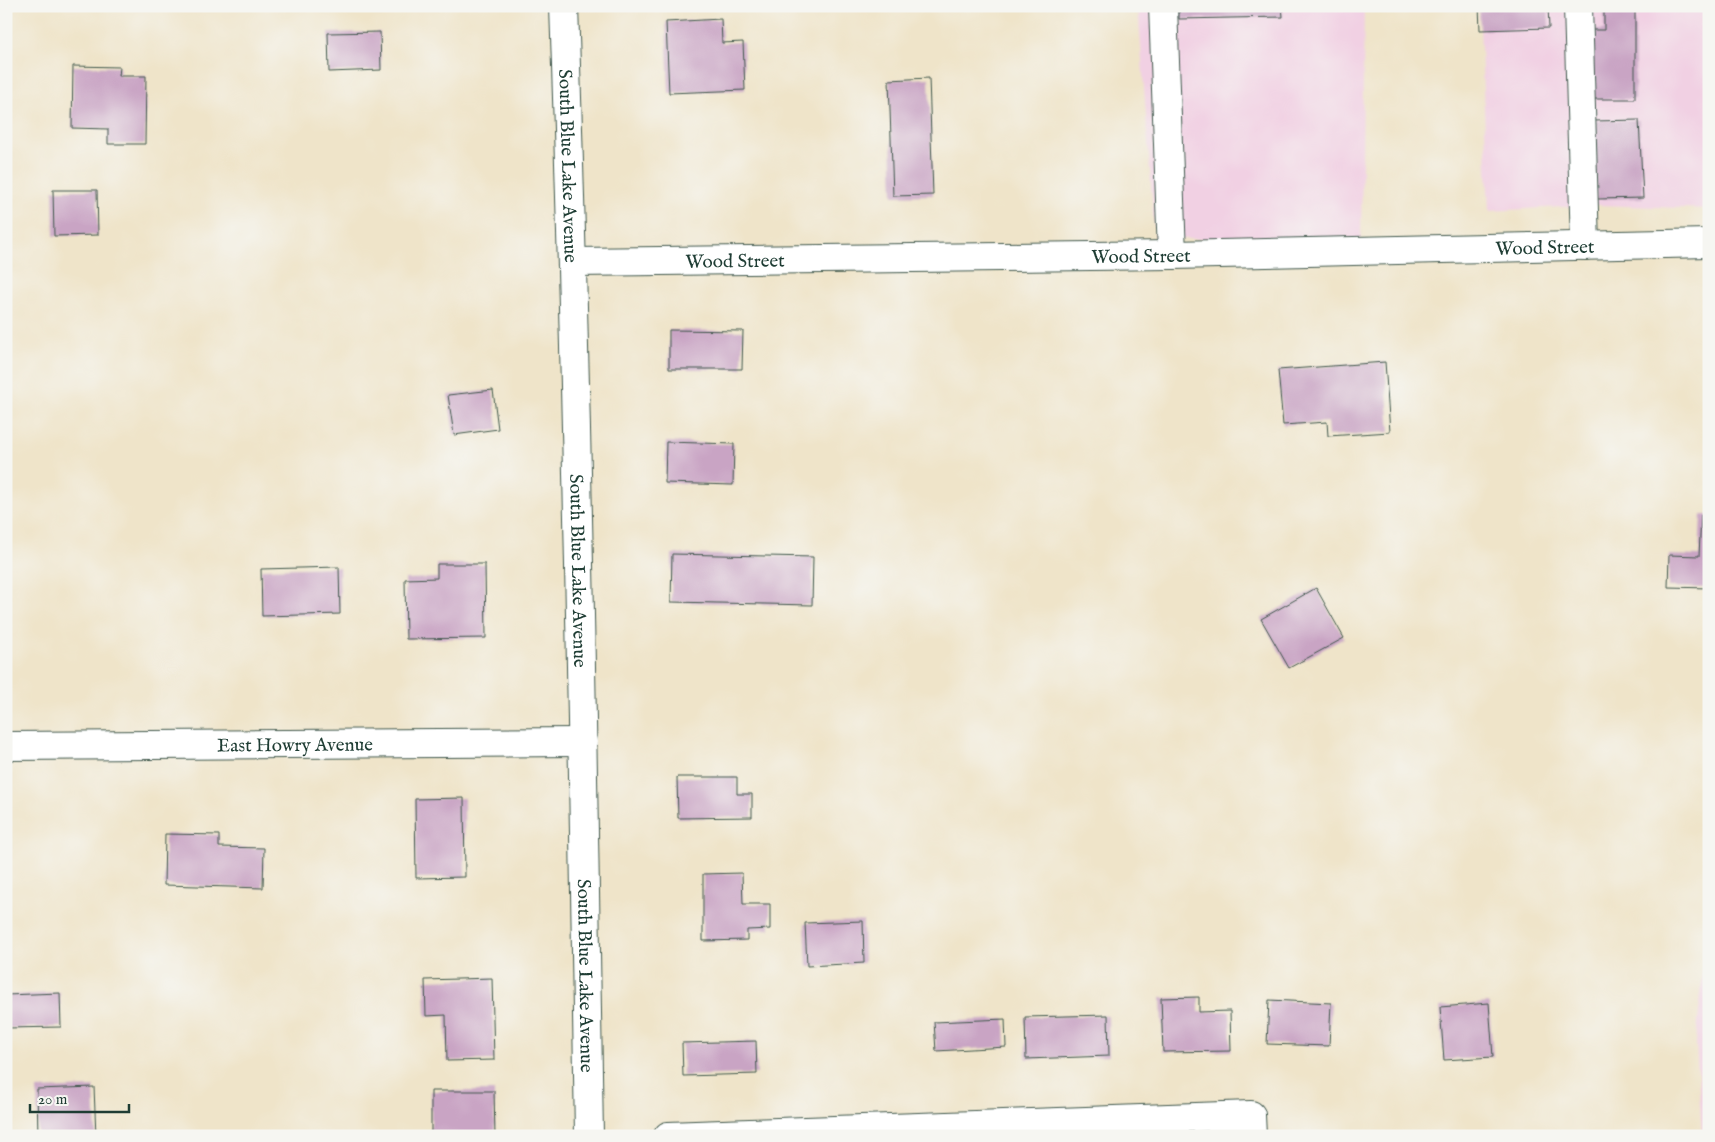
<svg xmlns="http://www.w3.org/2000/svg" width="1715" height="1142" viewBox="0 0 1715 1142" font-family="'IM FELL English',serif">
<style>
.built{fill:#f1d0e3}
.building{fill:#c9a4c4}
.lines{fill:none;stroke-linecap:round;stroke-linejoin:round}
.minor-casing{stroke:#3e564a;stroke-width:30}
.major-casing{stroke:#3e564a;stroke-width:30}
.minor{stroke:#fff;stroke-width:28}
.major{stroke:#fff;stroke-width:28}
.labels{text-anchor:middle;stroke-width:4.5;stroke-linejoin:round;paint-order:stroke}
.street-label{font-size:19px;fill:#1f3d34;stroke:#f6f6f2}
</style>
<rect width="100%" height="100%" fill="#f6f6f2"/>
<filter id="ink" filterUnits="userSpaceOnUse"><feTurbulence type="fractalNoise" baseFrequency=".02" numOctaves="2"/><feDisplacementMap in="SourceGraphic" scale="10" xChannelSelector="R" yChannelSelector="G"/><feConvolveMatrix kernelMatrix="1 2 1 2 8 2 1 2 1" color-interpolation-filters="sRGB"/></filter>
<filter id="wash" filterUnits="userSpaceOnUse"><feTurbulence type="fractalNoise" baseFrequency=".0096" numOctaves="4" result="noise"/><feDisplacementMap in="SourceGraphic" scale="20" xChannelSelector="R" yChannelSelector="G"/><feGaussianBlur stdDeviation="1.12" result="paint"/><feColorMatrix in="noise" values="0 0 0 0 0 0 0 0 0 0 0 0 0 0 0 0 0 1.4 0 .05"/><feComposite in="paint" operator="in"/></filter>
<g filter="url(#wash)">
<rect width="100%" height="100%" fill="#efe4c9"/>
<!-- built -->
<path class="built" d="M1138 6H1364L1361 239H1155Z
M1479 6H1709V209L1598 205 1489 211Z
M1709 908V1136H1702L1696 1043Z"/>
<g id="blocks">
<!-- building -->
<path class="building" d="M1179 6H1282L1283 17 1179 19Z
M1479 6H1548L1549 28 1480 30Z
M1604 6H1635V99H1581V30H1604Z
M721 19 722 43 743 42 745 90 669 93 666 22Z
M380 32 381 70 329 72 328 33Z
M73 66 120 67 119 76H146L145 144H108V129L72 128Z
M929 78 933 195 893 196 889 80Z
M1639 120 1643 198 1597 199 1594 121Z
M53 190H97L98 235 54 236Z
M669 330 743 331 742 369H669Z
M1385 362 1390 432 1328 436 1327 422 1283 425 1278 370Z
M493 390 498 429 454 435 448 395Z
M666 442 734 444 733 485 665 483Z
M1701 515H1709V588L1668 587 1669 555 1699 556Z
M672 554 813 557 812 605 671 602Z
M437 564H485L486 638 406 639 405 579 437 578Z
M339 567 340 614 262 616 261 569Z
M1316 588 1344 638 1289 668 1261 619Z
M677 777H737V794H752V817L678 818Z
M464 798 465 877 416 878 415 799Z
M165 834 219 835V847L264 848 263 888 164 885Z
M742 873 743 904H770V929L747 930V940L703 941V874Z
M863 921 864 963 807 966 805 923Z
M492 978 494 1060 447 1061 446 1015 426 1016 425 980Z
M60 993 61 1027 7 1028 6 995Z
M1199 997V1012L1230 1011 1231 1051 1163 1052 1161 998Z
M1269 1000 1331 1003 1329 1046 1267 1044Z
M1489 1003 1493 1057 1444 1060 1440 1007Z
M1108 1015 1109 1056 1026 1059 1025 1017Z
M1005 1019 1006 1047 936 1051 934 1022Z
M756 1041 757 1074 683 1076 682 1043Z
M94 1087 96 1136H38L37 1089Z
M431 1091H494L495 1136H431Z"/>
</g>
</g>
<g filter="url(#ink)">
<use href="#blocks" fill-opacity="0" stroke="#3e564a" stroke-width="1"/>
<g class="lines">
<defs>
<g id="minor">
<path d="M1163 6 1172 255"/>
<path d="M1578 6 1585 246"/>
<path id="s1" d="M573 262 1172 255 1709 243"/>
<path id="s2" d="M6 746 583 742"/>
<path d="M668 1136 1251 1115 1252 1136"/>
</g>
<g id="major">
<path id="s3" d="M564 6C577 383 583 759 589 1136"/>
</g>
</defs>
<!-- minor casing -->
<use href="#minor" class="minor-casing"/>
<!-- major casing -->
<use href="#major" class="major-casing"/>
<!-- minor -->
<use href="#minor" class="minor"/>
<!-- major -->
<use href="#major" class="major"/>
</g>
</g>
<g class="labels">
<!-- street labels -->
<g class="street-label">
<text dy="7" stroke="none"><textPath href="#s3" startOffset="160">South Blue Lake Avenue</textPath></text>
<text dy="7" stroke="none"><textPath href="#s1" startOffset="972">Wood Street</textPath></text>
<text dy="7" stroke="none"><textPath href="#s1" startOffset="568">Wood Street</textPath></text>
<text dy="7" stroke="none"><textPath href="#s1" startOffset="162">Wood Street</textPath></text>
<text dy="7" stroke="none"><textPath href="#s3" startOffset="565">South Blue Lake Avenue</textPath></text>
<text dy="7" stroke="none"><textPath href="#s2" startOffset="289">East Howry Avenue</textPath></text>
<text dy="7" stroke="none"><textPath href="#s3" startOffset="970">South Blue Lake Avenue</textPath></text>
</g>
</g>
<!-- margin -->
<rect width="1715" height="1142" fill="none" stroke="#f6f6f2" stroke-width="25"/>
<!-- scale -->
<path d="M30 1104v8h99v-8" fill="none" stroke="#1f3d34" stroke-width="2.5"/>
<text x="38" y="1104" font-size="15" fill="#1f3d34" stroke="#f6f6f2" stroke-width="4" paint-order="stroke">20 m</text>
</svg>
